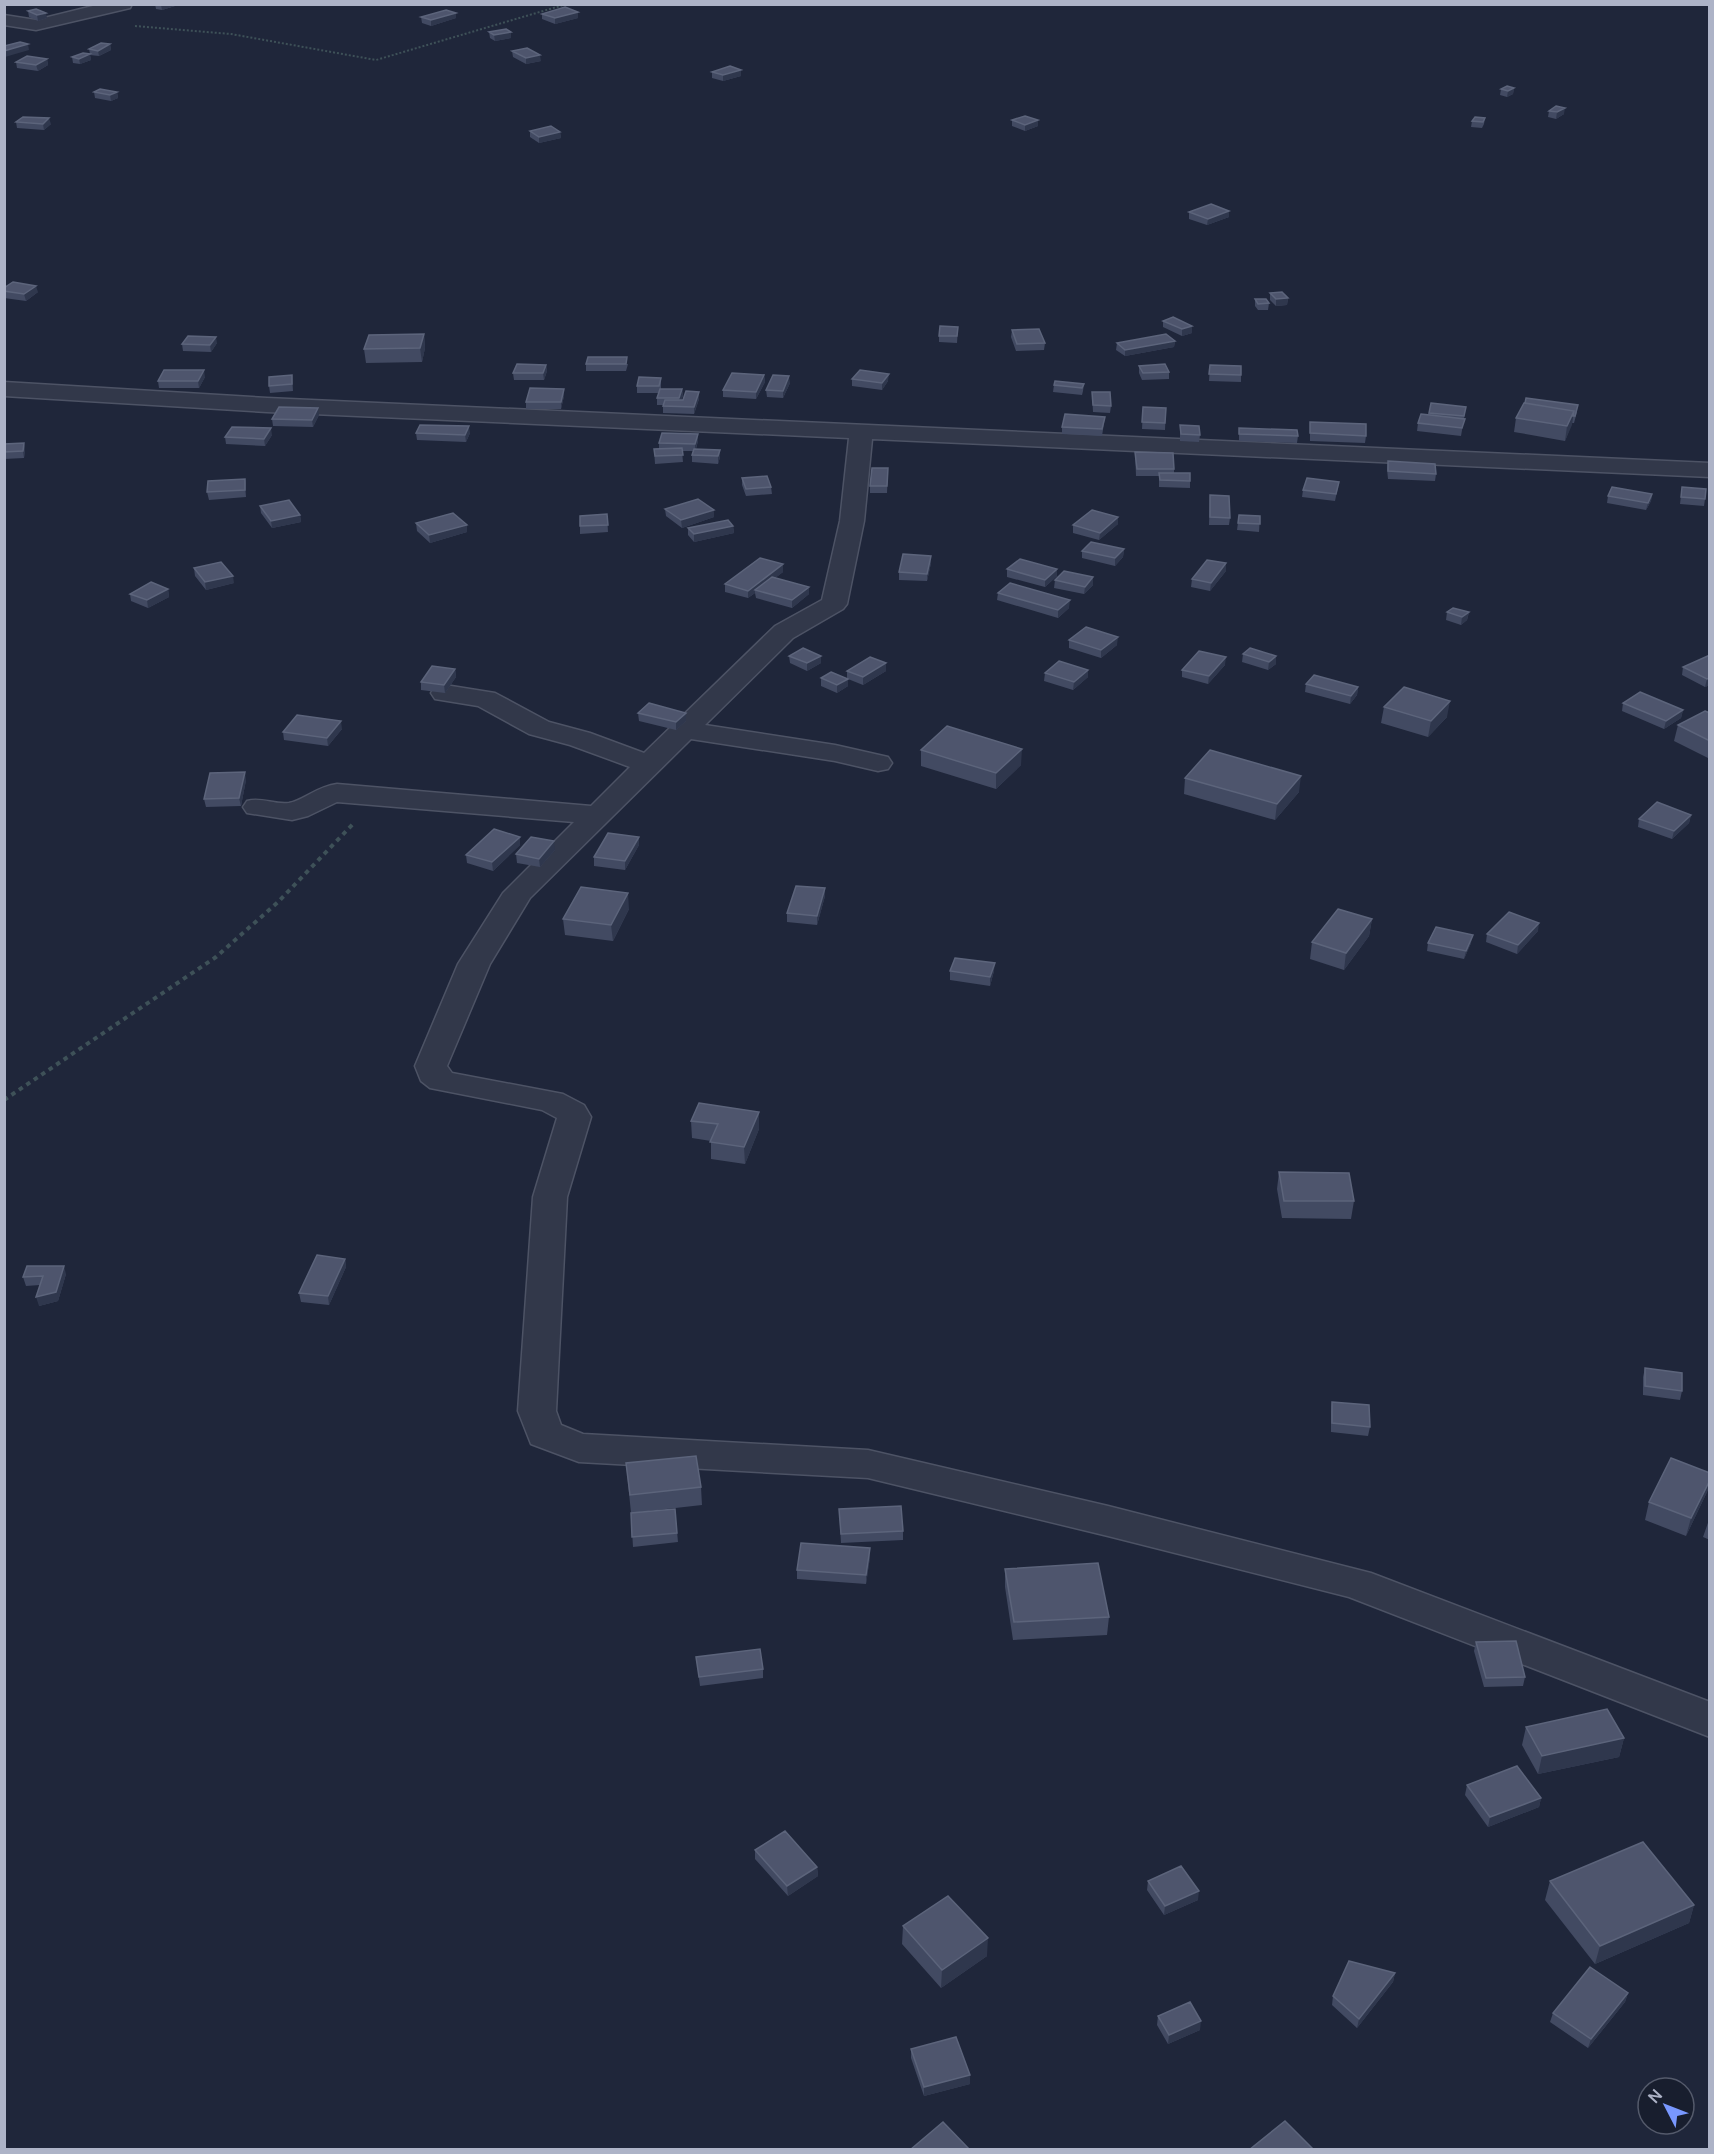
<svg xmlns="http://www.w3.org/2000/svg" width="1714" height="2154" viewBox="0 0 1714 2154" font-family="Manrope,sans-serif">
<style>
.lines{fill:none;stroke-linecap:round;stroke-linejoin:round}
.minor-casing{stroke:#4d5365;stroke-width:3}
.path-far1{stroke:#3e5158;stroke-width:2;stroke-dasharray:2 2;stroke-linecap:butt}
.path{stroke:#3e5158;stroke-width:4;stroke-dasharray:4.5 4.5;stroke-linecap:butt}
.minor{fill:#32384a;fill-rule:evenodd}
.wall{fill:#424a62}
.shaded-wall{fill:#2f374d}
.building{fill:#4e556d;stroke:#5c647b;stroke-width:1.5}
</style>
<rect width="100%" height="100%" fill="#1f263a"/>
<g class="lines">
<defs>
<path id="minor" d="M101 4H132L130 8 36 30 4 25V15L36 20Z
M4 382 267 398 1710 463V477L872 439 864 521 847 604 843 609 793 638 705 725 835 745 888 757 892 763 888 769 878 771 835 761 691 739 530 898 490 964 447 1066 452 1073 563 1094 584 1105 591 1117 567 1197 556 1411 561 1425 583 1434 868 1450 1108 1506 1371 1573 1710 1702V1737L1349 1597 1108 1536 868 1478 579 1462 531 1444 518 1411 533 1197 557 1118 542 1110 430 1088 421 1081 415 1066 458 964 503 893 574 822 337 802 308 816 292 820 247 813 243 807 247 801C262 797 274 805 289 803 304 800 316 787 337 784L591 806 630 767 570 745 529 734 478 706 435 699 431 693 435 687 445 685 495 693 549 722 590 733 644 753 775 626 822 600 840 521 849 438 267 412 4 396Z"/>
</defs>
<!-- minor casing -->
<use href="#minor" class="minor-casing"/>
<!-- path-far1 -->
<path class="path-far1" d="M135 26 231 34 376 60 567 4"/>
<!-- path -->
<path class="path" d="M4 1100 216 957 278 902 354 823"/>
<!-- minor -->
<use href="#minor" class="minor"/>
</g>
<!-- wall -->
<path class="wall" d="M155 4H180L177 5H175V6L162 10 156 9Z
M28 11 47 18 38 21 29 17Z
M578 12V18L555 24 542 19V14Z
M456 13V18L431 26 422 23 421 17Z
M489 32H511V38L495 41 490 38Z
M110 44 111 50 99 56 90 55 91 60 80 64 73 63 72 57 90 54 89 49Z
M512 51 541 61 526 64 513 57Z
M47 59 48 65 38 71 17 68 16 62Z
M712 72 741 76 723 81 712 78Z
M1514 88 1513 94 1507 97 1500 95 1501 89Z
M94 92H117L118 98 111 101 95 98Z
M1549 111 1564 114 1556 119 1548 117Z
M1485 118 1484 124 1482 128 1471 127 1472 121Z
M1012 120H1038V126L1025 131 1012 126Z
M16 122 51 124 44 130 17 128Z
M530 131 560 132 561 138 539 143 530 137Z
M1229 211V217L1207 225 1189 219V212Z
M4 288 38 292 26 301 4 298Z
M1270 293 1288 298 1287 305 1276 306 1270 300Z
M1255 299 1269 303 1268 310H1258L1255 306Z
M1163 321 1192 333 1182 336 1163 327Z
M958 327 957 343 939 342V336Z
M1012 330 1045 343 1044 350 1016 351 1011 337Z
M424 334 425 348 422 362 366 363 364 349Z
M1175 341 1174 347 1125 356 1116 350 1117 343Z
M217 343 211 352 183 351 182 344Z
M586 364H628L626 371H586Z
M546 365 547 371 544 380H514L513 373Z
M1210 365 1241 375V382L1209 381Z
M1139 366 1169 372V379L1142 380 1139 373Z
M292 375 293 391 270 393 269 386Z
M764 375 765 382 756 399 723 397V390Z
M205 377 199 388H159L158 381Z
M661 378V389H682L683 396 681 400 699 399 694 414 663 413V405H657V398L659 393H637V386Z
M852 379 888 381 882 390 852 386Z
M790 383 783 398 767 397 766 390Z
M1084 384 1083 391 1082 395 1053 392 1054 385Z
M1092 392 1111 406 1110 413 1093 412Z
M564 396 561 409H526V402Z
M1525 403 1577 412 1574 423H1572L1565 441 1514 432 1516 418Z
M1143 407 1166 408 1165 430 1142 429Z
M1466 407 1461 436 1417 431 1418 423 1428 414 1429 413Z
M319 415 313 427 273 426 272 419Z
M1105 417 1102 436 1062 434V427Z
M1310 422 1366 436 1365 443 1310 441Z
M1180 425 1200 435 1199 442 1180 441Z
M1239 428 1298 436 1297 443 1239 441Z
M416 433H470L466 442 417 440Z
M698 434V441L696 449 720 450V457L718 464 692 462V455L693 451H682L683 462 655 464 654 449H659V443Z
M272 435 265 446 226 444 225 437Z
M24 443 25 450 24 458 4 459V444Z
M1135 452 1174 469V473L1190 481V488L1159 487V476H1136Z
M1388 461 1436 474 1435 481 1388 479 1387 469Z
M888 468 887 493H870V486Z
M742 478 771 487 772 494 746 496 742 485Z
M245 479 246 486V497L209 500 207 492Z
M1339 482 1335 501 1302 497 1303 490Z
M1682 487 1705 499 1704 506 1680 504Z
M1652 494 1651 501 1646 510 1607 503 1608 496Z
M1210 495 1230 518 1229 525H1209Z
M260 506 300 515 301 522 272 528 261 513Z
M665 509 714 510V517L682 528 666 516Z
M607 514 608 532 580 534V516Z
M1239 515 1260 516 1259 532 1237 530Z
M1118 517V524L1099 540 1073 533V525Z
M416 523 467 525V532L430 543 417 531Z
M733 526 734 533 694 542 688 535V528Z
M1124 549 1123 557 1115 566 1082 558V551Z
M931 563 927 581 899 580V572Z
M783 564V572L775 578 809 587V594L792 608 756 598 755 593 748 598 725 592V584Z
M194 568 234 583 206 590 195 576Z
M1007 569H1057V576L1045 587 1007 577Z
M1226 571 1210 591 1191 587 1192 579Z
M1055 580 1093 585 1084 594 1054 588Z
M168 589 169 597 148 608 131 601 130 594Z
M998 593 1069 608 1058 618 997 600Z
M1447 612H1469L1467 620 1461 625 1446 620Z
M1069 640 1117 645 1101 658 1069 648Z
M1243 654 1276 664 1268 670 1242 662Z
M1710 655V685L1705 687 1682 675 1683 667Z
M789 656H821V663L807 671 790 663Z
M1225 665 1208 684 1182 677V670Z
M455 669 456 677 445 693 421 690V682Z
M847 671H886L863 685 848 679V686L837 693 821 686V678H847Z
M1045 673 1088 677 1073 690 1044 681Z
M1306 684 1358 687 1357 695 1350 704 1305 692Z
M1623 703 1683 710 1681 718 1664 729 1622 711Z
M1384 707 1447 717 1428 737 1381 723Z
M638 713H686V721L676 730 639 721Z
M1710 713V759L1674 741 1678 725Z
M342 729 328 746 284 740 283 732Z
M921 750 1021 765 996 789 921 766Z
M1185 778 1299 792 1275 820 1184 794Z
M246 780 241 806 206 807 204 799Z
M1691 815 1689 823 1672 839 1638 827 1639 819Z
M520 837V845L493 871 467 863 466 855Z
M639 837V845L625 870 594 866V857Z
M555 850 540 867 517 863 516 854Z
M825 888V896L817 925 787 922V913Z
M629 909 613 941 565 935 563 919Z
M1372 919 1369 936 1344 970 1310 959 1312 942Z
M1538 931 1517 954 1486 942 1487 934Z
M1428 943H1471L1464 959 1427 951Z
M950 971H994L990 986 950 980Z
M759 1112V1129L745 1164 711 1159V1141L692 1138 691 1121Z
M1279 1172 1354 1201 1351 1219 1282 1218 1277 1189Z
M345 1259 346 1267 329 1305 301 1302 299 1293Z
M66 1274 58 1301 39 1306 40 1285 26 1286 23 1277Z
M1645 1368 1682 1391 1680 1400 1643 1395V1377Z
M1332 1402 1370 1427 1368 1436 1331 1432V1411Z
M626 1463 701 1487 702 1505 631 1513Z
M1710 1473V1484L1707 1492 1686 1536 1645 1520 1649 1502Z
M675 1509 678 1542 633 1547 631 1513Z
M839 1509 903 1531V1540L841 1543Z
M1710 1517V1540L1703 1537Z
M870 1557 866 1584 797 1579V1570Z
M1005 1569 1109 1617 1107 1635 1013 1640 1005 1587Z
M1476 1642 1525 1677 1523 1686 1484 1687 1474 1651Z
M696 1657 763 1669V1678L700 1686Z
M1526 1727 1624 1738 1619 1757 1538 1774 1522 1745Z
M1467 1785 1541 1798 1539 1807 1488 1827 1465 1795Z
M755 1850 817 1867 818 1876 788 1896 755 1859Z
M1148 1881 1198 1900 1164 1915 1147 1890Z
M1550 1881 1694 1905 1689 1923 1595 1964 1545 1900Z
M903 1926 987 1956 941 1988 902 1944Z
M1395 1973 1393 1982 1357 2028 1332 2005 1333 1996Z
M1628 1993 1625 2002 1588 2048 1550 2022 1553 2013Z
M1158 2016 1200 2030 1168 2044 1157 2025Z
M911 2049 970 2084 924 2096 911 2058Z"/>
<!-- shaded-wall -->
<path class="shaded-wall" d="M175 4V6L162 10 161 5Z
M578 12V18L555 24V18Z
M46 13 47 18 38 21 37 15Z
M456 13V18L431 26V20Z
M511 32V38L495 41 494 35Z
M28 44 29 50 5 57 4 51Z
M110 44 111 50 99 56 98 51Z
M90 54 91 60 80 64 79 59Z
M540 55 541 61 526 64V58Z
M47 59 48 65 38 71 36 65Z
M741 70V76L723 81V75Z
M1514 88 1513 94 1507 97 1508 91Z
M117 92 118 98 111 101 110 95Z
M1565 108 1564 114 1556 119 1557 112Z
M49 118 51 124 44 130 43 124Z
M1038 120V126L1025 131V125Z
M560 132 561 138 539 143V137Z
M1229 211V217L1207 225 1208 219Z
M36 286 38 292 26 301 24 294Z
M1288 298 1287 305 1276 306V299Z
M1192 326V333L1182 336V329Z
M424 334 425 348 422 362 420 348Z
M216 337 217 343 211 352 210 345Z
M1175 341 1174 347 1125 356V350Z
M546 365 547 371 544 380 543 373Z
M204 370 205 377 199 388 198 381Z
M889 374 888 381 882 390V383Z
M764 375 765 382 756 399V392Z
M789 376 790 383 783 398V391Z
M564 389V396L561 409V402Z
M682 389 683 396 679 405V398Z
M699 392V399L694 414V407Z
M318 408 319 415 313 427 312 420Z
M1574 411 1572 425 1565 441 1567 426Z
M469 426 470 433 466 442 465 435Z
M271 428 272 435 265 446 264 439Z
M698 434V441L695 451V444Z
M24 443 25 450 24 458 23 451Z
M720 450V457L718 464V456Z
M245 479 246 486V497L245 490Z
M1652 494 1651 501 1646 510 1648 503Z
M714 510V517L682 528 681 520Z
M300 515 301 522 272 528 271 521Z
M1118 517V524L1099 540 1100 533Z
M467 525V532L430 543 429 535Z
M733 526 734 533 694 542V534Z
M1124 549 1123 557 1115 566V558Z
M931 556V563L927 581V574Z
M1226 563V571L1210 591 1211 583Z
M783 564V572L758 591 755 590V593L748 598V591Z
M1057 569V576L1045 587V580Z
M233 576 234 583 206 590 205 582Z
M1093 577V585L1084 594 1085 587Z
M809 587V594L792 608V600Z
M168 589 169 597 148 608 147 600Z
M1070 600 1069 608 1058 618V610Z
M1469 612 1467 620 1461 625 1462 617Z
M1118 637 1117 645 1101 658V650Z
M821 656V663L807 671V663Z
M1276 656V664L1268 670 1269 662Z
M1226 657 1225 665 1208 684 1209 676Z
M886 663V671L863 685V677Z
M455 669 456 677 445 693 444 685Z
M1088 670V677L1073 690 1074 682Z
M1710 678V685L1705 687 1707 679Z
M848 679V686L837 693V685Z
M1358 687 1357 695 1350 704 1351 696Z
M1450 701 1447 717 1428 737 1431 721Z
M1683 710 1681 718 1664 729 1666 721Z
M686 713V721L676 730V722Z
M341 721 342 729 328 746 327 738Z
M1022 749 1021 765 996 789V773Z
M245 772 246 780 241 806 239 798Z
M1301 776 1299 792 1275 820 1277 804Z
M1691 815 1689 823 1672 839 1674 831Z
M520 837V845L493 871 492 862Z
M639 837V845L625 870V861Z
M554 841 555 850 540 867 539 859Z
M825 888V896L817 925V916Z
M628 893 629 909 613 941 611 925Z
M1372 919 1369 936 1344 970 1346 953Z
M1539 923 1538 931 1517 954 1518 945Z
M1473 935 1471 943 1464 959 1466 951Z
M995 963 994 971 990 986V977Z
M759 1112V1129L745 1164 744 1147Z
M345 1259 346 1267 329 1305 328 1296Z
M64 1266 66 1274 58 1301 39 1306 36 1297Z
M1710 1480V1484L1707 1492 1686 1536 1691 1518Z
M870 1548V1557L866 1584V1575Z
M1624 1738 1619 1757 1538 1774 1542 1756Z
M1541 1798 1539 1807 1488 1827 1490 1817Z
M817 1867 818 1876 788 1896 787 1886Z
M1199 1891 1198 1900 1164 1915 1165 1906Z
M1694 1905 1689 1923 1595 1964 1600 1946Z
M988 1938 987 1956 941 1988 942 1970Z
M1395 1973 1393 1982 1357 2028 1359 2019Z
M1628 1993 1625 2002 1588 2048 1591 2039Z
M1201 2021 1200 2030 1168 2044 1169 2035Z
M970 2075V2084L924 2096V2087Z"/>
<!-- building -->
<path class="building" d="M565 7 578 12 555 18 542 14Z
M36 9 46 13 37 15 28 11Z
M446 10 456 13 431 20 421 17Z
M506 29 511 32 494 35 489 32Z
M20 42 28 44 4 51V46Z
M101 43 110 44 98 51 89 49Z
M527 48 540 55 526 58 512 51Z
M83 53 90 54 79 59 72 57Z
M27 56 47 59 36 65 16 62Z
M730 66 741 70 723 75 712 72Z
M1507 86 1514 88 1508 91 1501 89Z
M100 89 117 92 110 95 94 92Z
M1556 106 1565 108 1557 112 1549 111Z
M1025 116 1038 120 1025 125 1012 120Z
M23 117 49 118 43 124 16 122Z
M1475 117 1485 118 1483 122 1472 121Z
M551 126 560 132 539 137 530 131Z
M1211 204 1229 211 1208 219 1189 212Z
M13 282 36 286 24 294 4 291V288Z
M1282 292 1288 298 1276 299 1270 293Z
M1255 299H1266L1269 303 1258 304Z
M1173 317 1192 326 1182 329 1163 321Z
M940 326 958 327 957 336H939Z
M1039 329 1045 343 1017 344 1012 330Z
M424 334 420 348 364 349 369 335Z
M1166 334 1175 341 1125 350 1117 343Z
M188 336 216 337 210 345 182 344Z
M588 357H627L626 364H586Z
M517 364 546 365 543 373H513Z
M1165 364 1169 372 1143 373 1139 366Z
M1210 365 1241 366V375L1209 374Z
M164 370H204L198 381H158Z
M860 370 889 374 882 383 852 379Z
M732 373 764 375 756 392 723 390Z
M292 375V384L269 386V377Z
M773 375 789 376 783 391 766 390Z
M639 377 661 378 659 386H637Z
M1055 381 1084 384 1082 388 1054 385Z
M530 388 564 389 561 402H526Z
M660 389H682L679 398H657Z
M686 391 699 392 694 407 663 406 665 400H683Z
M1092 392H1110L1111 406 1093 405Z
M1526 398 1578 405 1575 416H1573L1574 411 1525 403Z
M1431 403 1466 407 1464 416 1429 413Z
M1524 403 1574 411 1567 426 1516 418Z
M279 407 318 408 312 420 272 419Z
M1143 407 1166 408 1165 423 1142 422Z
M1065 414 1105 417 1102 429 1062 427Z
M1421 414 1465 419 1462 428 1418 423Z
M1310 422 1366 424V436L1310 433Z
M420 425 469 426 465 435 416 433Z
M1180 425 1199 426 1200 435 1181 434Z
M232 427 271 428 264 439 225 437Z
M1239 428 1297 430 1298 436 1239 434Z
M662 433 698 434 695 444 659 443Z
M24 443 23 451 4 452V444Z
M682 448 683 455 655 456 654 449Z
M694 449 720 450 718 456 692 455Z
M1135 452 1173 453 1174 469H1137Z
M1388 461 1435 464 1436 474 1388 471Z
M872 468H888L887 486H870Z
M1159 473H1190V481L1160 480Z
M767 476 771 487 746 489 742 478Z
M1307 478 1339 482 1336 494 1303 490Z
M245 479V490L207 492 208 481Z
M1612 487 1652 494 1648 503 1608 496Z
M1682 487 1706 489 1705 499 1681 497Z
M1210 495 1229 496 1230 518 1210 517Z
M698 499 714 510 681 520 665 509Z
M289 500 300 515 271 521 260 506Z
M1092 510 1118 517 1100 533 1073 525Z
M453 513 467 525 429 535 416 523Z
M607 514 608 525 580 526V516Z
M1239 515 1260 516V524L1238 523Z
M728 520 733 526 694 534 688 528Z
M1091 542 1124 549 1115 558 1082 551Z
M903 554 931 556 927 574 899 572Z
M760 558 783 564 748 591 725 584Z
M1020 559 1057 569 1045 580 1007 569Z
M1207 560 1226 563 1211 583 1192 579Z
M221 562 233 576 205 582 194 568Z
M1064 571 1093 577 1085 587 1055 580Z
M772 577 809 587 792 600 755 590Z
M151 582 168 589 147 600 130 594Z
M1010 583 1070 600 1058 610 998 593Z
M1453 608 1469 612 1462 617 1447 612Z
M1086 627 1118 637 1101 650 1069 640Z
M803 648 821 656 807 663 789 656Z
M1250 648 1276 656 1269 662 1243 654Z
M1199 651 1226 657 1209 676 1182 670Z
M1710 655V678L1707 679 1683 667Z
M870 657 886 663 863 677 847 671Z
M1059 661 1088 670 1074 682 1045 673Z
M432 666 455 669 444 685 421 682Z
M831 672 848 679 837 685 821 678Z
M1314 675 1358 687 1351 696 1306 684Z
M1404 687 1450 701 1431 721 1384 707Z
M1640 692 1683 710 1666 721 1623 703Z
M649 703 686 713 676 722 638 713Z
M1705 711 1710 713V741L1678 725Z
M297 715 341 721 327 738 283 732Z
M947 726 1022 749 996 773 921 750Z
M1210 750 1301 776 1277 804 1185 778Z
M245 772 239 798 204 799 210 773Z
M1657 802 1691 815 1674 831 1639 819Z
M494 829 520 837 492 862 466 855Z
M608 833 639 837 625 861 594 857Z
M531 837 554 841 539 859 516 854Z
M796 886 825 888 817 916 787 913Z
M581 887 628 893 611 925 563 919Z
M1338 909 1372 919 1346 953 1312 942Z
M1509 912 1539 923 1518 945 1487 934Z
M1436 927 1473 935 1466 951 1428 943Z
M955 958 995 963 990 977 950 971Z
M699 1103 759 1112 744 1147 710 1142 718 1124 691 1121Z
M1279 1172 1349 1173 1354 1201H1284Z
M317 1255 345 1259 328 1296 299 1293Z
M27 1266H64L56 1292 36 1297 43 1276 23 1277Z
M1645 1368 1682 1373V1391L1645 1386Z
M1332 1402 1369 1405 1370 1427 1332 1423Z
M696 1456 701 1487 630 1495 626 1463Z
M1671 1458 1710 1473V1480L1691 1518 1649 1502Z
M901 1506 903 1531 841 1534 839 1509Z
M675 1509 677 1533 632 1537 631 1513Z
M801 1543 870 1548 866 1575 797 1570Z
M1098 1563 1109 1617 1014 1622 1005 1569Z
M1516 1641 1525 1677 1486 1678 1476 1642Z
M760 1649 763 1669 699 1677 696 1657Z
M1607 1709 1624 1738 1542 1756 1526 1727Z
M1517 1766 1541 1798 1490 1817 1467 1785Z
M785 1831 817 1867 787 1886 755 1850Z
M1643 1842 1694 1905 1600 1946 1550 1881Z
M1181 1866 1199 1891 1165 1906 1148 1881Z
M948 1896 988 1938 942 1970 903 1926Z
M1349 1961 1395 1973 1359 2019 1333 1996Z
M1590 1967 1628 1993 1591 2039 1553 2013Z
M1190 2002 1201 2021 1169 2035 1158 2016Z
M956 2037 970 2075 924 2087 911 2049Z
M1285 2121 1314 2150H1249Z
M943 2122 970 2150H910Z"/>
<!-- border -->
<rect width="1714" height="2154" fill="none" stroke="#adb3c7" stroke-width="12"/>
<!-- north arrow -->
<g transform="translate(1666 2106) rotate(312)"><circle r="28" fill="#181e2e" stroke="#545a6b" stroke-width="1.5"/>
<path d="M0-4.5L10 22L0 15L-10 22Z" fill="#7998ff"/>
<text y="-9" font-size="16" font-weight="bold" text-anchor="middle" fill="#adb3c7">N</text>
</g>
</svg>
